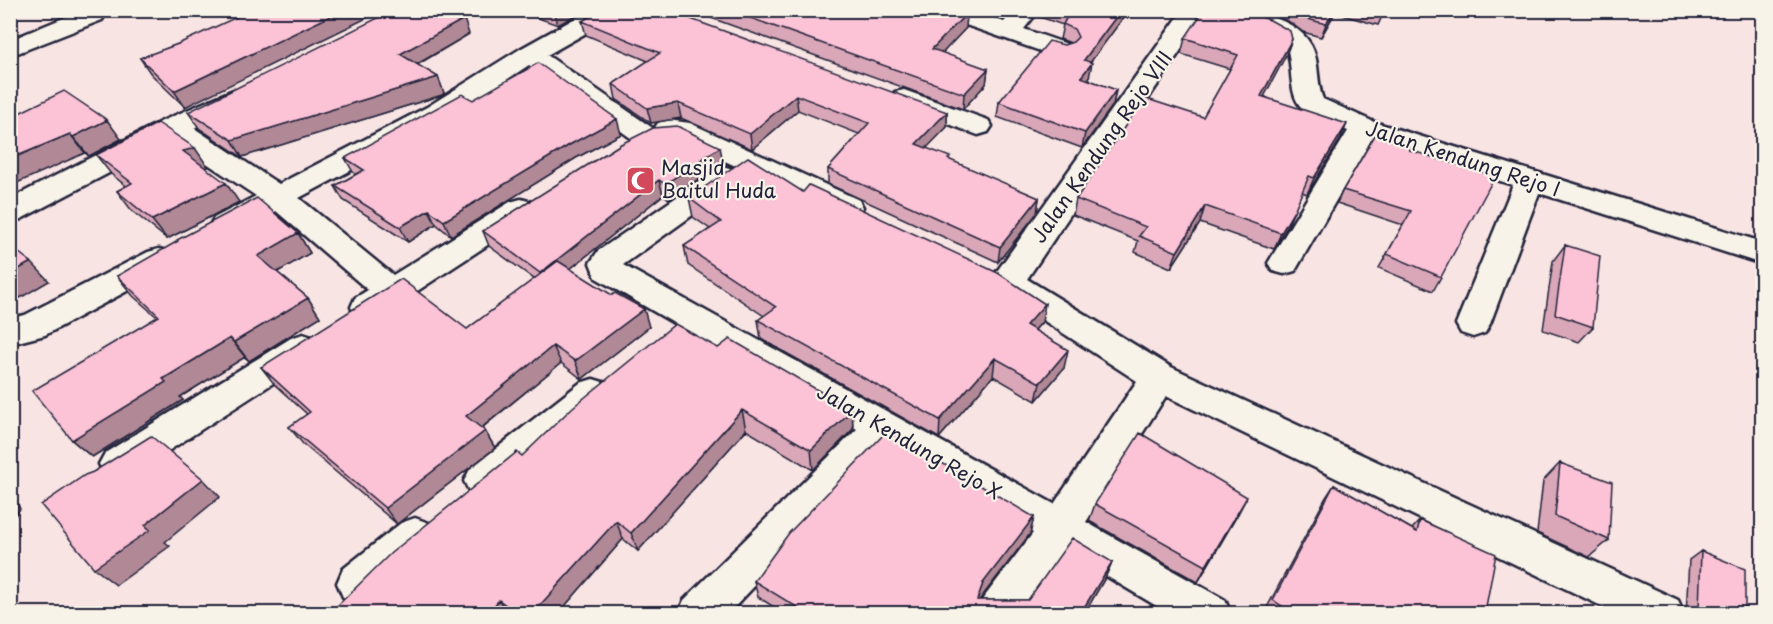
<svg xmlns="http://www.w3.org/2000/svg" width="1773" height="624" viewBox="0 0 1773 624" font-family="'Playpen Sans',sans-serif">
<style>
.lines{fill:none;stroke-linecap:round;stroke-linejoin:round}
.minor-casing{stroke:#22223b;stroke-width:5}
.minor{fill:#f7f3e8;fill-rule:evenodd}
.wall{fill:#d9a7b8;stroke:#22223b;stroke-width:1.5}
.shaded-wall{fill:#b08896;stroke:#22223b;stroke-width:1.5}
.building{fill:#fcc2d6;stroke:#22223b;stroke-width:1.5}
.labels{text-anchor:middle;stroke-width:4.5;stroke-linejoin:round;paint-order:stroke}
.street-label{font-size:20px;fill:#22223b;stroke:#f7f3e8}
.poi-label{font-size:20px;fill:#22223b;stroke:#f7f3e8;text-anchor:start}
</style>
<rect width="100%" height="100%" fill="#f8e4e3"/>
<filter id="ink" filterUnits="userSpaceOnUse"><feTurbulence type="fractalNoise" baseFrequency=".0167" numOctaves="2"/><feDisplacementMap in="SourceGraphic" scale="12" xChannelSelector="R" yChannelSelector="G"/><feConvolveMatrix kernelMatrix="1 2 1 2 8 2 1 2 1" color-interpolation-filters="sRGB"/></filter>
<g filter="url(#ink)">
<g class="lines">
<defs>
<path id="minor" d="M83 10H102L105 15 102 20 10 56V40Z
M590 10H621L618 15 547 55 654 129 658 123 668 120 690 123 859 200 863 207 859 214 848 217 837 214 676 138 659 135 655 141 645 144 635 141 529 65 447 119 299 198 393 275 510 202 521 199 532 202 536 209 532 216 379 316 367 319 355 316 351 307 355 298 368 290 276 211C257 221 236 239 214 232L210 225 214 218 256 196 172 140 21 219 10 222V199L162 121 233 90 242 92 246 98 242 104 194 128 279 184 427 107 520 49Z
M934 10H971L1004 22 1014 10H1039L1024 29 1070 45 1074 50 1070 55 1061 58 1052 55 937 15Z
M1183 10C1220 10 1289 6 1311 45 1320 61 1316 82 1323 99L1374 122 1762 242V264L1539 193 1490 324 1485 333 1473 337 1461 333 1456 324 1513 185 1371 140 1295 271 1284 274 1273 271 1268 263 1348 131C1336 126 1310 117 1302 108 1287 93 1294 64 1286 45L1266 34 1205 14 1027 279 1171 367 1678 600 1684 614H1618L1166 396 1086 522 1225 600 1231 614H1170L1066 552 1022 614H976L982 600 1033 533 887 446 728 614H678L684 600 857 429 596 278 590 263 598 251 716 170 726 167 736 170 741 177 736 184 623 265 1054 504 1137 381 995 289 990 281Z
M904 90 988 120 992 126 988 132 978 135 895 104 891 98 895 92Z
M159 249 170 252 175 260 170 268 45 335 10 344V318L25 315 148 252Z
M303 334 315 338 320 347 315 356 131 475 118 480 105 475 99 464 105 453 291 338Z
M593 379 606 383 611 393 606 403 496 493 483 497 470 493 464 481 470 469 580 383Z
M415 518 429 523 435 536 429 549 371 597 357 602 343 597 337 583 343 569 401 523Z"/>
</defs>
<!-- minor casing -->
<use href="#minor" class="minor-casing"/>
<!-- minor -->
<use href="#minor" class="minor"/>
</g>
<!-- wall -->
<path class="wall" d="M515 10H584L558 25Z
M689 10H960L967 13 966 28 942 53 988 69 986 84 963 109Z
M1038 10H1129L1090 62 1089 78 1087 79 1116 90 1113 105 1082 148 997 117 999 102 1064 45 1071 43 1060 39 1063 25 1037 16Z
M1246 10H1385L1378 25 1335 13 1321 37 1303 32 1288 21 1271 15Z
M582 21 947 112V127L926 148 949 160 1039 198 1037 213 998 262 828 184V169L859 134 798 110 752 149 681 118 651 123 616 99 613 84 648 61 586 35Z
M469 34 417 65 438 77 444 93 442 95 242 157 199 128 188 112Z
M1185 38 1292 39 1286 55 1264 96 1340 140 1307 194 1302 192 1287 227 1274 249 1200 223 1171 268 1135 252 1138 241 1073 215 1076 199 1203 117 1230 69 1181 54Z
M178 44 185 107 151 74 140 58Z
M473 100 621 134 576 158 451 236 436 224 408 242 343 200 335 186 356 174 353 172 345 158Z
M14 115 121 139 89 156 85 153Z
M621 144 723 162 669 199 663 195 570 269 649 327 582 379 561 363 482 428 485 431 495 448 397 524 303 444 289 427 307 414 275 385 261 367 467 329 534 279 489 246 483 231Z
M1409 150 1441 277 1433 291 1379 268 1403 225 1337 203 1343 190Z
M96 155 208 167 205 168 239 202 167 239 132 211 117 191 126 186 111 174Z
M803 192 1042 322 1035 330 1064 368 1036 401 993 376 939 438 761 339 758 320 764 316 688 265 684 246 710 229 693 217 689 198Z
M298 233 310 253 277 272 308 298 320 317 249 361 245 357 180 397 183 400 92 457 72 440 157 317 133 296 117 276Z
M1565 245 1593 327 1579 342 1543 330 1553 261Z
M718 348 852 410 853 429 813 470 746 430 638 551 623 539 558 614H333L522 456Z
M1560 463 1609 540 1589 557 1537 533 1543 481Z
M1334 485 1412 529 1420 520 1485 612 1487 614 1264 613 1325 499Z
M1095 504 1238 514 1198 582 1089 521Z
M1034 517 1030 534 980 600H1028L1112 562 1105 578 1084 614H785L758 597 754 581Z
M1701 551 1745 614H1686L1689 560Z"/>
<!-- shaded-wall -->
<path class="shaded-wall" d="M343 10H383L185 107 174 91Z
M554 10H584L558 25Z
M1121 10H1129L1081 75 1084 60Z
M1334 10H1336L1321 37 1326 24Z
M967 13 966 28 932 64V49Z
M464 19 469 34 407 70 400 54Z
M1292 39 1286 55 1256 112 1261 96Z
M1092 63 1089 78 1079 92 1081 77Z
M988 69 986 84 963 109 964 94Z
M438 77 444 93 442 95 242 157 232 140Z
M1116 90 1113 105 1082 148 1085 133Z
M796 95 798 110 752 149 750 134Z
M678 103 681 118 651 123 647 108Z
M947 112V127L916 159V144Z
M617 119 621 134 576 158 451 236 444 221 571 144Z
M107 120 121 139 89 156 73 137Z
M1347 124 1340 140 1307 194 1314 178Z
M70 134 85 153 10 186V159Z
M720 147 723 162 669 199 665 184Z
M195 148 208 167 196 171 183 151Z
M659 180 663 195 546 288 540 273Z
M226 183 239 202 167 239 152 220Z
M1039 198 1037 213 998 262 1000 247Z
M1205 206 1200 223 1171 268 1177 252Z
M429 210 436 224 408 242 400 227Z
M1294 211 1287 227 1274 249 1281 233Z
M298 233 310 253 271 276 258 256Z
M31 262 49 281 10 304V274Z
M308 298 320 317 249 361 234 342Z
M1045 304 1042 322 1023 343 1026 325Z
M644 309 649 327 582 379 575 361Z
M230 338 245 357 180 397 183 400 92 457 72 440 163 379Z
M553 346 561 363 475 433 466 416Z
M1068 350 1064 368 1036 401 1040 383Z
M995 358 993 376 939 438 940 420Z
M742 410 746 430 638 551 631 533Z
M852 410 853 429 813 470 811 450Z
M485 431 495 448 397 524 385 508Z
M203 479 220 497 165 542 170 546 116 585 94 568 145 525Z
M10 486 20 509 10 522Z
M1247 497 1238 514 1198 582 1206 566Z
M1034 517 1030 534 980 599 975 614 977 600 983 583Z
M616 521 623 539 558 614H532Z
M1112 562 1105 578 1084 614H1080Z
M499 600 508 614H487Z"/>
<!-- building -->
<path class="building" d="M252 10H343L174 91 140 58 178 44Z
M394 10H449L464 19 400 54 438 77 232 140 188 112Z
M601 10H666L947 112 916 144 950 157 948 159 1039 198 1000 247 828 169 869 123 796 95 750 134 678 103 647 108 613 84 660 53 582 21Z
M728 10H960L967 13 932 49 988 69 964 94Z
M1066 10H1121L1084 60 1092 63 1081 77 1116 90 1085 133 999 102 1049 41 1064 45 1073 42 1078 37 1074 29 1063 24 1070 12Z
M1204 10H1240L1270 20 1290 31 1292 39 1261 96 1347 124 1314 178 1309 176 1294 211 1281 233 1205 206 1177 252 1139 236 1146 227 1076 199 1144 98 1203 117 1238 55 1185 38Z
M1297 10H1334L1326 24 1308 19Z
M538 63 617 119 571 144 444 221 429 210 400 227 335 186 364 170 345 158 462 94 473 100Z
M64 91 107 120 73 137 70 134 10 159V112L13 116Z
M158 123 195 148 183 151 226 183 152 220 117 191 132 183 96 155Z
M677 126 720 147 665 184 659 180 540 273 483 231 621 144 653 128Z
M1375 135 1410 146 1409 150 1495 176 1441 277 1387 254 1411 211 1343 190Z
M748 157 803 192 809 185 998 273 1045 304 1026 325 1068 350 1040 383 995 358 940 420 758 320 776 307 684 246 721 222 689 198Z
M257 198 298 233 258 256 308 298 234 342 230 338 163 379 166 382 72 440 32 391 159 316 117 276 178 241 177 240Z
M1565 245 1600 256 1593 327 1555 314Z
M10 246 31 262 10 274Z
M558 261 612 295 615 293 644 309 575 361 553 346 466 416 485 431 385 508 289 427 310 412 261 367 401 279 467 329Z
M675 324 718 348 730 339 852 410 811 450 742 410 631 533 616 521 532 614H518L499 600 487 614H333L331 612 391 553 517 452 522 456 573 407Z
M887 431 1034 517 983 583 977 600H1028L1072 538 1112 562 1080 614H808L754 581 789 533Z
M1140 433 1247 497 1206 566 1095 504Z
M151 436 203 479 145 525 150 530 94 568 41 505 85 475 93 472Z
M1560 463 1612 482 1609 540 1555 516Z
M1334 485 1417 532 1420 520 1496 554 1485 612 1487 614H1294L1273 600Z
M1701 551 1745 569V614H1707L1699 610Z"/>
</g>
<!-- icons -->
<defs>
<symbol id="mosque-square" viewBox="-11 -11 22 22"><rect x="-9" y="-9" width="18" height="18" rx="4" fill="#d1495b" stroke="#f7f3e8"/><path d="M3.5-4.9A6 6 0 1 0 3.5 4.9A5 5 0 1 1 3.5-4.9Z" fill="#fff"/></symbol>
</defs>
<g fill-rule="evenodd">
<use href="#mosque-square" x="624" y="164" width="33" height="33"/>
</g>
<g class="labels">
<!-- street labels -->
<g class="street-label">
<text transform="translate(1102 147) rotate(-55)" y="7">Jalan Kendung Rejo VIII</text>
<text transform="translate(1463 159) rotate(18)" y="7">Jalan Kendung Rejo I</text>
<text transform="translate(909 442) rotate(30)" y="7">Jalan Kendung Rejo X</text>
</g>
<!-- poi labels -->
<g class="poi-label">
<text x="661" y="175">Masjid<tspan x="661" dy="23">Baitul Huda</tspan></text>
</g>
</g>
<!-- margin -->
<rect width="1773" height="624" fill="none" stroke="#f7f3e8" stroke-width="36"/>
<rect x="18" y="18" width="1737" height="588" fill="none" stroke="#22223b" stroke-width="2" filter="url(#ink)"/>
</svg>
